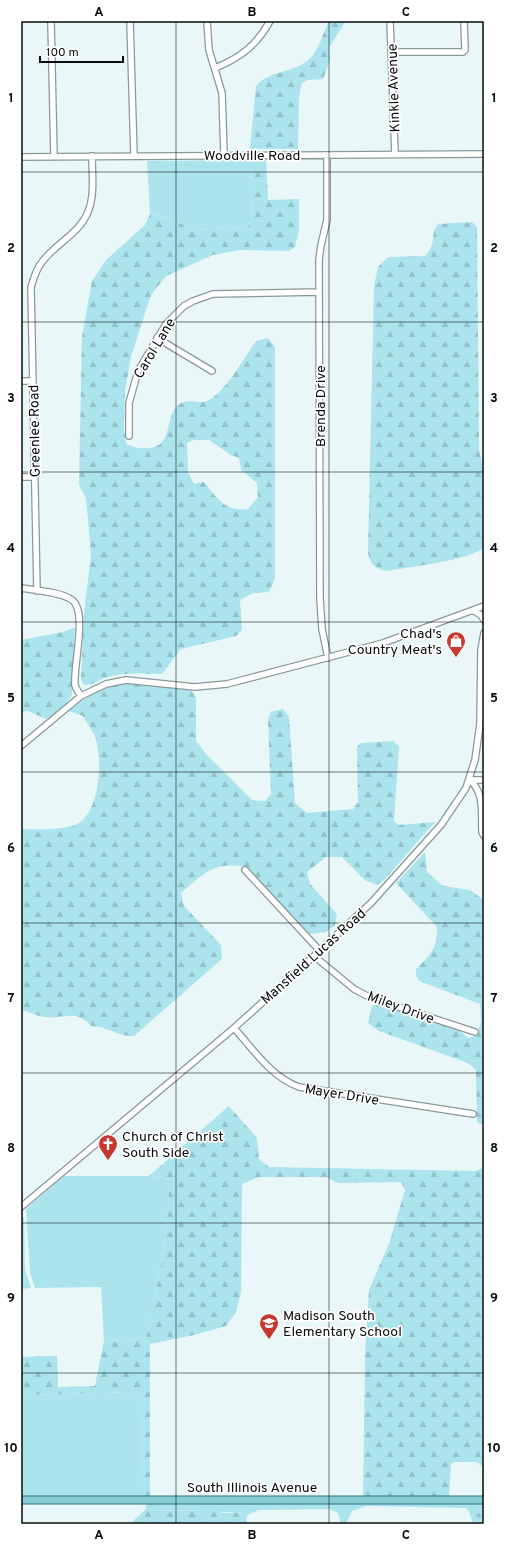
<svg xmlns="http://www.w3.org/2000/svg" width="505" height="1545" viewBox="0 0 505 1545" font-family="Overpass,sans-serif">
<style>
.green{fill:#abe4ed}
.forest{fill:url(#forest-firs);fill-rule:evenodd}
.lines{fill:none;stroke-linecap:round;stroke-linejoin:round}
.minor-casing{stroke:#8b989a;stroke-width:8}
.major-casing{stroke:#28727c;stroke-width:9}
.minor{stroke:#fff;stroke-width:5.5}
.major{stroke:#88cbd4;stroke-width:7}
.grid{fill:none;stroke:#080c0d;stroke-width:1;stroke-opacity:0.55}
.labels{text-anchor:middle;stroke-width:3.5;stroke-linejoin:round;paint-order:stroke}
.street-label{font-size:14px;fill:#080c0d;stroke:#fff}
.poi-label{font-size:14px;fill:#080c0d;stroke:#fff;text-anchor:start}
.neatline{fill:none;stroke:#080c0d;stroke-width:1.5}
.grid-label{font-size:13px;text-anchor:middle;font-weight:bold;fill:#080c0d}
</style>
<defs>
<pattern id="forest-firs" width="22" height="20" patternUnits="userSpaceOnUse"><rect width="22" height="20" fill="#abe4ed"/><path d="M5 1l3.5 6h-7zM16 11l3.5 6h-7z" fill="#92c2ca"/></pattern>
</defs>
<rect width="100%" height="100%" fill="#e9f7f9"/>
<!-- green -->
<path class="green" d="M250 160 252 219 248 227 195 230 167 217 150 214 147 161Z
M64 1176H149L169 1179C169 1233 157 1287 146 1339L104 1341 101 1287 35 1288 30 1273 26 1209Z
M21 1215 24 1218 25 1270 31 1288 21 1289Z
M135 1392 143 1395 142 1496H21V1395Z
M147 1503H484V1511L481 1512 473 1524 469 1511 465 1508 366 1506 352 1511 346 1524H341L338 1513 330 1509 259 1510 249 1514 247 1518 246 1514C236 1510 225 1514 214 1511L145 1510Z"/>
<!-- forest -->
<path class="forest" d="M329 21 345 22 329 48 330 60 323 79 308 80 302 83 299 97 298 149H250L256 86C270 69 298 74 313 55 320 46 324 31 329 21Z
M250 160H266L268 200 299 199V230L295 247 289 251 240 250 213 255 166 276 151 295 131 357 125 391 124 428 126 444C135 448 140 449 149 448 173 446 165 418 177 406 188 396 199 406 209 400 227 390 243 359 256 341L268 338 275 347V578L269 592 253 593 240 600 242 630 236 636 181 649 162 674C144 674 125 672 108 677 99 679 93 686 84 685L81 680 84 613 91 555 86 498 79 485 82 336 92 281 106 260 145 225 150 214 167 217 195 230 248 227 252 219ZM193 440H209L231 455 239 458 241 470 257 483 258 497 248 509C225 512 217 498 204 482L194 484 188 473 187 443Z
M472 222 477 227 479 449 484 472V548C463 562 413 566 387 571 375 569 371 565 368 553L374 286 378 267 388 257 425 256C438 242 429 235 438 224Z
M75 627 72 694 64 710 46 719 28 711 21 712V640L63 632Z
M118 683 191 690 196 698V741L207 755 252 800 265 801 271 794 268 720 271 712 283 709 289 717 295 803 307 813 353 809 358 802 357 747 361 743 394 741 399 747 394 821 398 825 435 822 385 879 377 885 365 880 342 857H326L307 872 310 884 337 914 335 925 326 932 309 934 245 867C213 861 204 874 181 893L184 906 221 945 222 959 134 1036C119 1037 106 1026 91 1026 76 1009 64 1019 45 1017 37 1016 29 1012 21 1010V829C36 829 66 831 79 823 100 809 103 759 95 737 92 730 87 723 83 716L69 711C84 698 99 689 118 683Z
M425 852 427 872 443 886 470 890 484 900V1126L477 1122 476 1070 468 1063 379 1031 368 1023 372 1006 379 1004 460 1031 468 1038 477 1036 481 1021 480 1004 419 981 416 975V969C431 955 437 949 437 927L396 883Z
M229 1106 257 1138 259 1159 269 1167 476 1171 484 1167V1497H482V1466L477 1462H454L451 1464 449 1497 363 1496 365 1355 369 1290 389 1244 405 1190 401 1182 338 1183 326 1177H259L242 1184 241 1292 236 1312 226 1326 194 1335 150 1344V1496H142L143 1395 135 1392 21 1395V1357L57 1356 58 1387 95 1386 104 1341 146 1339C157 1287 169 1233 169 1179L149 1176Z
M145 1510 214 1511 223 1513 244 1512 246 1514 247 1524H130Z
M484 1511V1524H475L477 1514Z"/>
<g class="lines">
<defs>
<path id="minor" d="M51 21 54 157
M130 21 134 156
M207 21 209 50 222 93 224 155
M390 21 395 154
M391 52H463L465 50 464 21
M215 68C240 58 257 45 270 21
M327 155V220L321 245 319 260 320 599 322 629 328 658
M21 157 484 154
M157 338 212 371
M21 381H33
M129 436V403L138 371 166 324 184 306 193 301 213 294 319 292
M21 477H34
M21 588C34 590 62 592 72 600 88 611 73 666 75 685 76 689 79 693 81 696
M37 591 31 287C34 278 36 269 42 262 56 243 79 234 88 212 95 195 92 174 92 156
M474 611 481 615 484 620
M21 746 81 696 106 684 126 680 195 687 227 684 383 643 484 606
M470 780C485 794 481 813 482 832L484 836
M470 780H484
M245 870 320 951
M314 956 354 989 371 998 475 1032
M234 1028C253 1049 271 1077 299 1087L473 1114
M21 1207 234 1028 314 956 371 903 441 825 466 788 475 760 480 724 481 650 484 633"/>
<path id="major" d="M21 1500H484"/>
</defs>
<!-- minor casing -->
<use href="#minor" class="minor-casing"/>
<!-- major casing -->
<use href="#major" class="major-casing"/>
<!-- minor -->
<use href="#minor" class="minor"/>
<!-- major -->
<use href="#major" class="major"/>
</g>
<!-- grid -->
<path class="grid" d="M176 21V1524M329 21V1524M21 172H484M21 322H484M21 472H484M21 622H484M21 772H484M21 923H484M21 1073H484M21 1223H484M21 1373H484"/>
<!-- icons -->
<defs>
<symbol id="shop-pin" viewBox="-11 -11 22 30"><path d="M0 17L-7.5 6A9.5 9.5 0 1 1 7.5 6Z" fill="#c73930" stroke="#fff"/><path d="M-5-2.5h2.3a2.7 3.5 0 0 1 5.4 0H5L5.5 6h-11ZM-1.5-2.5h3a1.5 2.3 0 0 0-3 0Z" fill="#fff"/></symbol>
<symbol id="church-pin" viewBox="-11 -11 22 30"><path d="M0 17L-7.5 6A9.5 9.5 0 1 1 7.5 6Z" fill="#c73930" stroke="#fff"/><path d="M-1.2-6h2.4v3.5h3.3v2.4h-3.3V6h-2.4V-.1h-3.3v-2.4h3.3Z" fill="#fff"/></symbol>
<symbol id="school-pin" viewBox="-11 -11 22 30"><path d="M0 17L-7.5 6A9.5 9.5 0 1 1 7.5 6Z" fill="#c73930" stroke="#fff"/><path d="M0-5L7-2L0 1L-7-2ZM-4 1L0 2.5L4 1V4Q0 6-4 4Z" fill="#fff"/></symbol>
</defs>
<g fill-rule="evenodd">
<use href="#shop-pin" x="445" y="630" width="22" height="30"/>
<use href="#church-pin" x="97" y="1133" width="22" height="30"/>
<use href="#school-pin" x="258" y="1312" width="22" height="30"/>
</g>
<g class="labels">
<!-- street labels -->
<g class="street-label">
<text transform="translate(393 88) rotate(-92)" y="5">Kinkle Avenue</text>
<text x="252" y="160">Woodville Road</text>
<text transform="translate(154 348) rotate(-59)" y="5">Carol Lane</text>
<text transform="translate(320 406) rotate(-90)" y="5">Brenda Drive</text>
<text transform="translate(34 431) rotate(-91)" y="5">Greenlee Road</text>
<text transform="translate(313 956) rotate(-42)" y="5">Mansfield Lucas Road</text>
<text transform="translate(401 1007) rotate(20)" y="5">Miley Drive</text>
<text transform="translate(342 1094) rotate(9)" y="5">Mayer Drive</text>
<text x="252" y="1492">South Illinois Avenue</text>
</g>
<!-- poi labels -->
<g class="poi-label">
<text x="442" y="638" text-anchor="end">Chad's<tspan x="442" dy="16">Country Meat's</tspan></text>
<text x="122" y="1141">Church of Christ<tspan x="122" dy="16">South Side</tspan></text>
<text x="283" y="1320">Madison South<tspan x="283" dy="16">Elementary School</tspan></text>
</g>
</g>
<!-- border -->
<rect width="505" height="1545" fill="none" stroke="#ffffff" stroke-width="44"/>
<!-- scale -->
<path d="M40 56v6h83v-6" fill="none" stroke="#080c0d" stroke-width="2"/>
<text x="46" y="56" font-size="12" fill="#080c0d" stroke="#ffffff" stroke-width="3" paint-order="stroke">100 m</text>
<rect x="22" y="22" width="461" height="1501" class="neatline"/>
<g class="grid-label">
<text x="99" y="16">A</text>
<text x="252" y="16">B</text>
<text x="406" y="16">C</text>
<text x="11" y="102">1</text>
<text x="494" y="102">1</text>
<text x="11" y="252">2</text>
<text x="494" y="252">2</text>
<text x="11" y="402">3</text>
<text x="494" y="402">3</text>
<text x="11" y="552">4</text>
<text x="494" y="552">4</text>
<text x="11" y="702">5</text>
<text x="494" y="702">5</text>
<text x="11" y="852">6</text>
<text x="494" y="852">6</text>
<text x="11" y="1002">7</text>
<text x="494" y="1002">7</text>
<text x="11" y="1152">8</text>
<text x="494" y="1152">8</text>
<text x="11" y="1302">9</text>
<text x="494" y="1302">9</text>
<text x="11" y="1452">10</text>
<text x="494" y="1452">10</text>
<text x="99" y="1539">A</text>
<text x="252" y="1539">B</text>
<text x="406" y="1539">C</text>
</g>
</svg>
